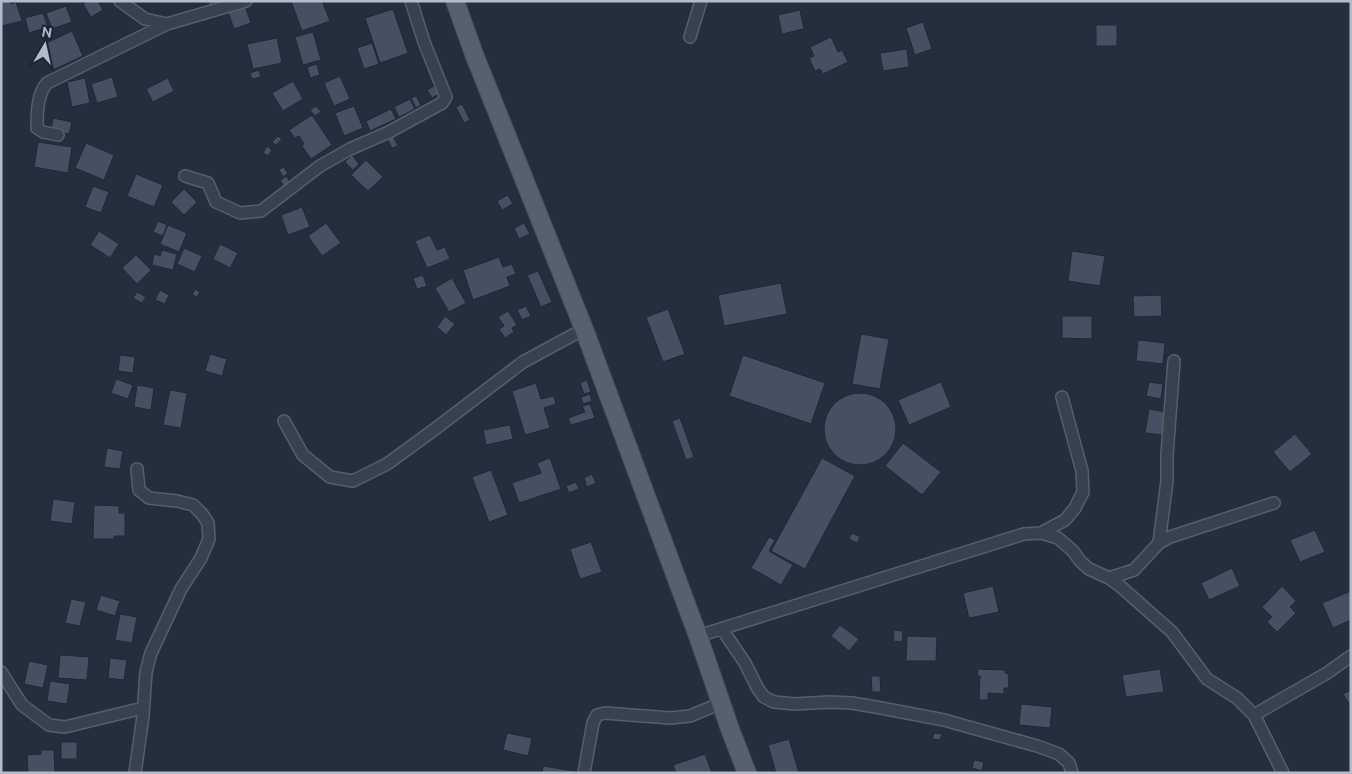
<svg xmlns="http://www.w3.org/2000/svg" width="1352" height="774" viewBox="0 0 1352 774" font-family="Ubuntu,sans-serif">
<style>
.building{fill:#455162;stroke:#1f2835}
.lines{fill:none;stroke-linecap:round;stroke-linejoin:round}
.minor-casing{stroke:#565f6c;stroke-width:14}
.primary-casing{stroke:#414a57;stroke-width:20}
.minor{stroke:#38414e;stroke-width:11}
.primary{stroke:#56606e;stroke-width:18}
</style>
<rect width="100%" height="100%" fill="#242f3e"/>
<!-- building -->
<path class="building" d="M1 1H10L11 4 16 2 22 21 1 26Z
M87 1H98L103 10 91 17 83 4Z
M208 1H223L209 5Z
M291 1H322L330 21 302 31Z
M66 6 72 22 52 29 46 13Z
M245 6 251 23 234 29 228 12Z
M393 9 408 53 380 63 365 18Z
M800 10 804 29 782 34 778 15Z
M43 13 48 27 29 33 25 18Z
M923 22 932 49 915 55 906 28Z
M1096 25H1117V46H1096Z
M72 31 83 56 53 70 42 45Z
M313 32 321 60 303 65 295 37Z
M831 37 838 52 842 50 848 62 823 74 820 69 815 71 809 58 814 56 810 47Z
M277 38 282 63 253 69 247 44Z
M372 43 379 64 364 69 357 48Z
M907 49 909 67 883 71 880 53Z
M317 64 320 75 310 78 307 67Z
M259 70 261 77 252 79 250 73Z
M340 76 350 99 334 106 324 83Z
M112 77 118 97 97 103 91 84Z
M85 78 90 103 72 107 67 82Z
M168 78 174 91 153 102 146 89Z
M293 81 303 99 283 111 272 93Z
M434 86 439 94 432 98 427 90Z
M416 96 421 105 416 108 411 98Z
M410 99 415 109 399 117 394 107Z
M462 104 470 120 464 123 456 107Z
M316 106 321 112 315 116 310 110Z
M354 106 363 128 344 136 335 113Z
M391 109 396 119 370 131 366 121Z
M312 115 332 145 311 159 302 146 304 144 299 136 295 138 289 130Z
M53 118 72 122 69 134 51 131Z
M278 136 282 139 276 145 272 142Z
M393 136 398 146 392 148 387 138Z
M38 142 72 147 68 173 34 167Z
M86 143 114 155 104 180 75 168Z
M267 146 272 150 268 156 263 153Z
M352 155 359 164 353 170 345 162Z
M366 160 383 177 368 191 351 175Z
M283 167 288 173 283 177 279 170Z
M136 174 163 185 154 207 127 196Z
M286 176 291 183 285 187 280 181Z
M93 186 109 192 101 213 85 207Z
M184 189 197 202 184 215 171 202Z
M508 195 513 204 502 210 497 201Z
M302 207 310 227 288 235 281 215Z
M158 221 167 225 163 236 153 232Z
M326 223 341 243 322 256 308 236Z
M524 223 530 234 519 239 514 228Z
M168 225 187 233 179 252 160 244Z
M99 231 119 244 110 258 90 245Z
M430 235 437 250 445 247 450 259 427 268 415 241Z
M220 244 238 253 230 268 213 259Z
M184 248 202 256 195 272 177 264Z
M162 250 177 254 173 270 152 265 154 254 160 256Z
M1072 251 1105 256 1100 286 1068 281Z
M136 255 151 270 137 284 122 268Z
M499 257 503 267 512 264 516 274 507 277 510 286 473 300 463 270Z
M538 271 552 302 541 307 527 275Z
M423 275 427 286 417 289 413 278Z
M452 278 466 303 449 312 435 288Z
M781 283 787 314 724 326 718 295Z
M195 289 200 292 197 297 192 295Z
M160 290 169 295 165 304 155 300Z
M137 292 146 297 142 303 133 298Z
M1161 295 1162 316 1134 317 1133 296Z
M526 306 531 316 522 320 517 310Z
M668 309 685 354 663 362 646 317Z
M508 311 517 325 512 328 514 332 505 338 499 329 504 326 498 317Z
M445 316 455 324 446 335 437 327Z
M1062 316H1092V339L1062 338Z
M861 334 889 339 880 389 852 384Z
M1138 340 1165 343 1163 364 1136 361Z
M210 354 227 359 222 376 205 371Z
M120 355 135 357 133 373 118 371Z
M743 355 825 383 811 424 729 396Z
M116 379 133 385 128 399 111 393Z
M587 380 591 392 584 394 580 383Z
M941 382 951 407 909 425 898 400Z
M1149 382 1163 384 1161 399 1146 396Z
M536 383 541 399 554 396 556 404 544 408 550 428 525 435 512 391Z
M137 385 154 388 151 410 134 407Z
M170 390 187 393 181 428 163 425Z
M824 429a36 36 0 1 1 72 0a36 36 0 1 1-72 0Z
M590 394 592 401 583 404 581 397Z
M590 404 595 418 571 425 568 418 585 412 582 406Z
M1149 409 1166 412 1163 435 1145 433Z
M680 418 694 457 686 460 672 421Z
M510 425 513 439 486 445 483 430Z
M1295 434 1312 454 1290 472 1273 452Z
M903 443 941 472 922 495 885 466Z
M107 448 123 451 120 469 104 467Z
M550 458 561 489 519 503 512 483 541 473 537 463Z
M822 458 855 476 805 569 771 551Z
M491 470 508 515 489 522 472 477Z
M592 474 596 483 587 487 584 478Z
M576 482 579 489 569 493 566 486Z
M53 499 75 502 72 524 50 521Z
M94 505 119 506V513H125V536H114V539H93Z
M1315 530 1325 552 1300 562 1290 540Z
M852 533 860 537 857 543 849 539Z
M769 537 775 540 769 551 793 565 781 585 751 568Z
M591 542 602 572 580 579 570 549Z
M1232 568 1240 586 1209 600 1201 583Z
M993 586 999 612 969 618 963 593Z
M1282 586 1296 601 1290 607 1296 613 1277 632 1267 622 1272 617 1262 607Z
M1351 591V620L1333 628 1322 603Z
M101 595 120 601 115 616 96 610Z
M71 599 86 602 80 626 65 623Z
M120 614 137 617 132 643 115 640Z
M840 625 859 639 849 651 831 636Z
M894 630 903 631 902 642 893 641Z
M907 636 937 637 936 661H906Z
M60 655 89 657 87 680 58 678Z
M110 658 127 660 124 680 108 678Z
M29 661 48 665 43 688 24 684Z
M978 669 1005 670V673H1008L1009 688H1004V694L988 693V700H979L980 676H977Z
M1160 669 1164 692 1126 697 1122 675Z
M871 676H880L881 692H872Z
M50 681 70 684 67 704 47 701Z
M1351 690V707L1343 694Z
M1021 704 1052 707 1050 728 1019 725Z
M507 733 532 738 528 756 503 750Z
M934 733 942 734 940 740 932 739Z
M789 739 799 773H776L768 745Z
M61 742H77V759H61Z
M41 750H54L55 773H28L27 755 41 754Z
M705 754 712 773H676L673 765Z
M974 760 984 762 982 771 972 768Z
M543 766 574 771V773H542Z"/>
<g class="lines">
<defs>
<path id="minor" d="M120 1 145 19 167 24
M690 37 701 1
M58 135 43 132 37 128C37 114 37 94 47 83L167 24 246 1
M185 176 208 183 216 202 240 213 261 211 320 166 350 149 389 132 442 103 446 97 424 42 411 1
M284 421 303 455 330 477 353 481 387 464 435 429 523 362 584 329
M1041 533 1065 520 1075 508 1083 492 1082 471 1062 397
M1159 543 1167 481V455L1174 361
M1109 578 1134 570 1159 543 1170 537 1274 503
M722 629 745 663 758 689 764 697 774 702 795 704 829 702 852 703 881 708 944 720 1037 746 1059 754 1069 763 1072 773
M698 636 1024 534 1041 533 1058 538 1073 551 1080 561 1089 569 1109 578 1120 586 1172 632 1207 679 1237 698 1254 715 1283 773
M1 672 22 705 49 725 65 727 143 708
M1254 715 1327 673 1351 656
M135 773 143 716 146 672 151 653 181 589 201 558 209 539 208 523 202 514 193 505 177 501 149 498 139 490 137 469
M584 773 593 723 597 715 605 713 670 718 690 716 721 703"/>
<path id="primary" d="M455 1 474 54 584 329 698 636 730 729 747 773"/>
</defs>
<!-- minor casing -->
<use href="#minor" class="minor-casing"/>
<!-- primary casing -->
<use href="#primary" class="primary-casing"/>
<!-- minor -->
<use href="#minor" class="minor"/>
<!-- primary -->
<use href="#primary" class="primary"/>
</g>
<!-- border -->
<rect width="1352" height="774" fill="none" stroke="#b4bcc9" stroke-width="5"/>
<!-- north arrow -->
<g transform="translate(45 45) rotate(9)" stroke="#1d2633" stroke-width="4" paint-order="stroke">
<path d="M0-4L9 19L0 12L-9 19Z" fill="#b4bcc9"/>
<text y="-8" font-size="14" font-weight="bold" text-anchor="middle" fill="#b4bcc9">N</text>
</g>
</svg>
